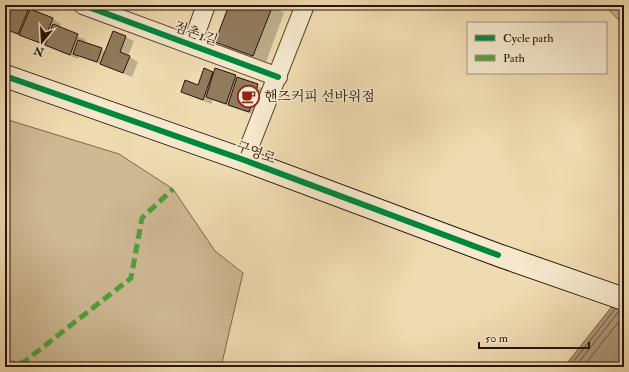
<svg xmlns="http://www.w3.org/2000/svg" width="629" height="372" viewBox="0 0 629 372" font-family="'IM FELL Double Pica','Noto Serif KR',serif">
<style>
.green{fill:#ceb994;stroke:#7c664c}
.water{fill:#ac9777;stroke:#786249}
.shadow{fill:#0003}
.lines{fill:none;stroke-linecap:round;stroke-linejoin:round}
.shore{stroke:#6c543e;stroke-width:1}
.building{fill:#917b5e;stroke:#2b1205}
.street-casing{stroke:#5c4430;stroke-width:20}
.secondary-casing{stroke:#2b1205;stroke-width:24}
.street{stroke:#f5e8cc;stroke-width:18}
.secondary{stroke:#f5e8cc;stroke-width:22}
.quiet{stroke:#51a03d;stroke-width:5;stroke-dasharray:10 5;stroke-linecap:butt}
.cycleway-casing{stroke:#f5e8cc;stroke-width:8}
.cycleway{stroke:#00873e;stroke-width:6}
.labels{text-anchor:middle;stroke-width:3;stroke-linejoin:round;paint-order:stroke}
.street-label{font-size:14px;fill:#2b1205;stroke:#f5e8cc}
.poi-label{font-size:14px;fill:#2b1205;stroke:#f5e8cc;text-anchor:start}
</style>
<rect width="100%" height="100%" fill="#efdbb1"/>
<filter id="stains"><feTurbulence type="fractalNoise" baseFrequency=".005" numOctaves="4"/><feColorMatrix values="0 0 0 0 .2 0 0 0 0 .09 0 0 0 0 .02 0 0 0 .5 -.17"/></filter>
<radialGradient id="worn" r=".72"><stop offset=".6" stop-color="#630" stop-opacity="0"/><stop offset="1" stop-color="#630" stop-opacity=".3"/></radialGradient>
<!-- green -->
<path class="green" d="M604 5H624V25Z
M5 119 119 154 173 189 215 251 243 273 221 367H5Z"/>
<!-- water -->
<path class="water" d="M624 291V367H564Z"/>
<!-- shadow -->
<path class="shadow" d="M5 5H18L53 19 61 24 59 28 86 40 84 43 106 52 125 37 134 41 128 56 138 62 132 77 79 56 78 59 46 46 39 41V43L5 30Z
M230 5H271L284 13 266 62 229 49 217 41Z
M216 69 266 90 257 116 213 100 211 104 182 92 198 86 213 73 215 74Z"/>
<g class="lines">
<!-- shore -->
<path class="shore" d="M569 367 615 309
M575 367 620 310
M583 367 624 315"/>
</g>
<!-- building -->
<path class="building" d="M5 5H21L29 8 18 34 5 29Z
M229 5H273L253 56 215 42Z
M30 9 53 18 43 44 19 35Z
M53 24 78 34 70 55 45 45Z
M113 31 126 36 120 52 130 56 123 73 100 64Z
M78 40 102 48 97 62 73 54Z
M204 68 213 72 203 100 181 92 185 80 198 85Z
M215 68 236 75 226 104 206 97Z
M237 77 258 84 249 112 228 105Z"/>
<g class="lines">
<defs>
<path id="street" d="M83 5 278 77
M192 44 206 5
M244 160 305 5"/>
<path id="secondary" d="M5 76 244 160 498 255 624 299"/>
</defs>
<!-- street casing -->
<use href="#street" class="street-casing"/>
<!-- secondary casing -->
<use href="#secondary" class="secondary-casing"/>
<!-- street -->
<use href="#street" class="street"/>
<!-- secondary -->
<use href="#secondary" class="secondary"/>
<!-- quiet -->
<path class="quiet" d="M5 364 24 362 131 278 142 218 173 189"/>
<defs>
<path id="cycleway" d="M83 5 278 77
M5 76 244 160 498 255"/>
</defs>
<!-- cycleway casing -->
<use href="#cycleway" class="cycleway-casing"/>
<!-- cycleway -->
<use href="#cycleway" class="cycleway"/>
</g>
<!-- icons -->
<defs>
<symbol id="cafe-ring" viewBox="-11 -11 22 22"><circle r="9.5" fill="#f5e8cc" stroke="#8f2418" stroke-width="1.5"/><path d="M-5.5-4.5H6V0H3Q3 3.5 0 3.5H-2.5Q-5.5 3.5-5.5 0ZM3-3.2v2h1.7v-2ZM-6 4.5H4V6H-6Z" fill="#8f2418"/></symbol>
</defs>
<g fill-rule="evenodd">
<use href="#cafe-ring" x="236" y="84" width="25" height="25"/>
</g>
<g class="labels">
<!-- street labels -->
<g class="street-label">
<text transform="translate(196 33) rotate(20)" y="5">점촌1길</text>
<text transform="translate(256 152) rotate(20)" y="5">구영로</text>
</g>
<!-- poi labels -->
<g class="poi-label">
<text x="264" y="101">핸즈커피 선바위점</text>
</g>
</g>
<!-- margin -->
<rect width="629" height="372" fill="none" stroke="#efdbb1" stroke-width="20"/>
<rect x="6" y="6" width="617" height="360" fill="none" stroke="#2b1205" stroke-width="2"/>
<rect x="10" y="10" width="609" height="352" fill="none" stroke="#2b1205"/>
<!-- legend -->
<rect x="467" y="22" width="140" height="52" fill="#f5e8cc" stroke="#a4927c"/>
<rect x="475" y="35" width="20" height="6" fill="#00873e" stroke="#a4927c"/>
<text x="503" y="42" font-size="12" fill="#2b1205">Cycle path</text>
<rect x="475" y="55" width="20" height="6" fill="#51a03d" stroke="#a4927c"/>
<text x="503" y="62" font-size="12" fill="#2b1205">Path</text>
<!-- north arrow -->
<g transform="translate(42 42) rotate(198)" stroke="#f5e8cc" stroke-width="3" paint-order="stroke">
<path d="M0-3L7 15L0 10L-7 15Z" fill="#2b1205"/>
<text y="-6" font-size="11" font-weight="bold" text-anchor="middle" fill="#2b1205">N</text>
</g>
<!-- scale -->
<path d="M479 342v6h110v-6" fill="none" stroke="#2b1205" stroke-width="2"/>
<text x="485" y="342" font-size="12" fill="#2b1205" stroke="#f5e8cc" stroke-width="3" paint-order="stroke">50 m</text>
<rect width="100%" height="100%" filter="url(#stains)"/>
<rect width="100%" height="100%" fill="url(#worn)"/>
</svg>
